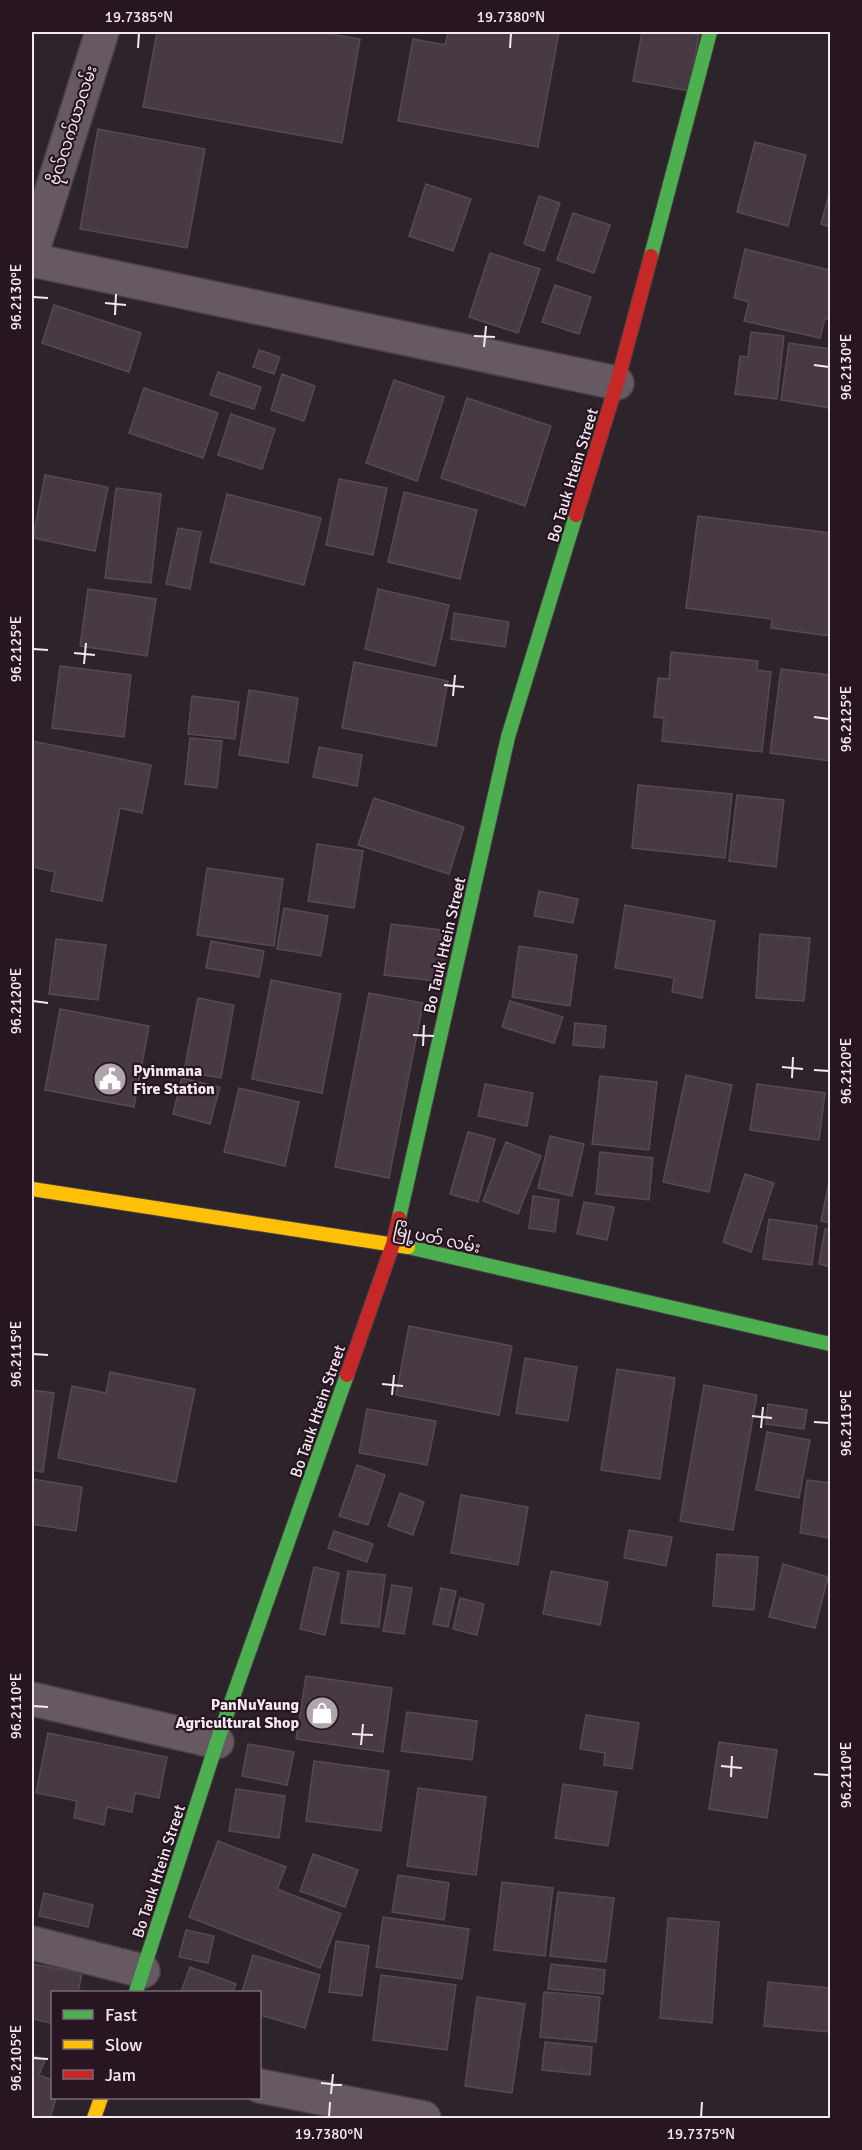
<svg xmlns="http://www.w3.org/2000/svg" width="862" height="2150" viewBox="0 0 862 2150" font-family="Signika,'Noto Sans Myanmar',sans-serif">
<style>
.building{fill:#483a43;stroke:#544b51;stroke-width:1.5}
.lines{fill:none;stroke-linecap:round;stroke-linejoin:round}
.street-casing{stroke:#484045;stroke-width:36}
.fast-casing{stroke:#484045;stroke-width:16}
.slow-casing{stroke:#484045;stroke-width:16}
.jam-casing{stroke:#484045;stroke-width:16}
.street{stroke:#665962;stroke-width:33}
.fast{stroke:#4caf50;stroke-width:14}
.slow{stroke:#ffc107;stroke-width:14}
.jam{stroke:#c62828;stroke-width:14}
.ticks{fill:none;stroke:#f5e9f0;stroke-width:2}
.labels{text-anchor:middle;stroke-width:4.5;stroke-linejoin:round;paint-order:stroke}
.street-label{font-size:16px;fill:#f5e9f0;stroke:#271621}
.poi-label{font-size:16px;font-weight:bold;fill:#f5e9f0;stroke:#271621;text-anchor:start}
.neatline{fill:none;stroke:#f5e9f0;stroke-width:2}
.ticks-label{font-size:15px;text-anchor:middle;fill:#f5e9f0}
</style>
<rect width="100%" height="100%" fill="#2d232a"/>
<!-- building -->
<path class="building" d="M157 32H319L360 39 342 143 143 107Z
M448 32H559L538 147 398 121 413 39 445 45Z
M642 32H681L699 35 689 91 633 81Z
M98 129 205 149 187 248 80 229Z
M755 142 806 155 788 226 737 212Z
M426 184 471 199 453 251 409 236Z
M830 191V227L821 224Z
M539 196 560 203 544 251 524 244Z
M573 213 610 225 594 273 557 260Z
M745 249 830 270V320L825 318 820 338 744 321 749 302 734 298Z
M490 253 540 269 518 333 469 317Z
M555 285 591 297 579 334 542 322Z
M54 305 141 333 129 372 42 343Z
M751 332 784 336 777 399 735 394 740 356 748 357Z
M789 343 830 349V408L781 400Z
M259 350 280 357 274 374 253 367Z
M218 372 261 387 254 409 210 395Z
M282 374 315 386 304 421 271 410Z
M394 380 444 397 417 481 366 463Z
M144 388 218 413 203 458 129 433Z
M467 398 551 426 525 506 441 478Z
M231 414 275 429 262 469 218 455Z
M45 475 108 487 95 551 33 538Z
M339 479 387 488 373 555 326 545Z
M116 488 161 494 151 583 105 578Z
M404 492 477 510 460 579 388 562Z
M227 494 321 518 304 585 210 562Z
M698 516 830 533V636L771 628 772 619 686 608Z
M178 528 201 532 190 589 166 584Z
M88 589 156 599 147 656 80 646Z
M378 589 449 605 435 666 365 649Z
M454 613 509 622 505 647 451 639Z
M671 652 758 661 757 670 771 672 762 752 662 741 664 718 654 717 658 678 669 679Z
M354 662 448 681 436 746 342 728Z
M60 666 131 675 124 737 52 728Z
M781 669 830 675V761L770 753Z
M249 690 298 698 288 763 239 755Z
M192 696 239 702 235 739 188 734Z
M190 738 222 741 217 788 185 784Z
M32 741 151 765 142 813 120 808 102 901 51 891 55 872 32 867Z
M319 747 362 755 357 786 313 777Z
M638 785 732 794 725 858 632 848Z
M737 795 784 800 776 867 729 861Z
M374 798 464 827 449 874 358 845Z
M317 844 363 851 354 908 308 901Z
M207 868 283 879 274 946 197 935Z
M539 891 578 899 573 923 534 916Z
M625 905 715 921 702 998 672 992 674 978 615 968Z
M284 908 328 916 321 956 277 949Z
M391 924 450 931 444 982 384 975Z
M760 934 810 938 804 1001 756 998Z
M56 939 106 945 98 1000 49 994Z
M211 941 264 951 259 977 206 968Z
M519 946 577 955 570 1006 512 997Z
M271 980 341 994 322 1093 252 1079Z
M369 993 423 1003 389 1178 335 1167Z
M198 998 234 1005 221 1078 184 1072Z
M510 1001 563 1017 554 1043 502 1027Z
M60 1009 149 1026 134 1107 45 1090Z
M575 1023 606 1026 604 1048 573 1045Z
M686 1075 732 1085 709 1192 663 1182Z
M600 1076 657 1082 649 1150 592 1144Z
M182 1078 220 1087 210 1124 173 1114Z
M485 1084 533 1093 527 1126 478 1116Z
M757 1084 825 1093 819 1140 750 1130Z
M239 1088 299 1102 285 1166 224 1152Z
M468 1132 495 1139 478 1202 450 1194Z
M550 1136 584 1144 572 1196 538 1188Z
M506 1142 541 1156 518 1214 483 1201Z
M600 1152 653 1158 649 1200 596 1194Z
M745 1174 774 1183 751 1252 723 1242Z
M830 1177V1223L821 1221Z
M533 1196 559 1200 555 1232 529 1228Z
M584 1202 614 1207 607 1240 577 1234Z
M769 1219 817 1226 812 1265 763 1259Z
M825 1229 830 1230V1267L819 1264Z
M409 1326 512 1346 499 1415 396 1395Z
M525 1358 577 1367 568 1421 516 1413Z
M617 1369 675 1378 660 1479 601 1470Z
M110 1372 195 1389 176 1482 58 1458 72 1386 106 1393Z
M704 1385 757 1395 733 1530 680 1521Z
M32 1390 54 1393 43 1472 32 1470Z
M768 1404 807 1410 804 1429 766 1424Z
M367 1409 436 1421 427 1465 359 1453Z
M767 1432 810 1440 799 1498 756 1490Z
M357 1465 385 1475 368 1525 339 1516Z
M32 1479 82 1487 76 1531 32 1524Z
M807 1480 830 1483V1538L800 1533Z
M400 1493 424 1502 413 1535 388 1526Z
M461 1495 528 1507 518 1565 451 1553Z
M629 1530 672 1537 666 1566 624 1558Z
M334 1531 373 1544 367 1562 328 1548Z
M717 1554 758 1557 754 1610 713 1606Z
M783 1564 828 1577 815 1628 769 1617Z
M314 1567 339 1573 325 1635 300 1629Z
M348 1571 385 1575 379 1627 341 1623Z
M551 1571 608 1582 600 1625 543 1614Z
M392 1585 412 1588 404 1634 383 1631Z
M441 1588 456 1591 448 1627 433 1624Z
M460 1598 484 1604 477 1635 453 1629Z
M306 1676 392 1688 383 1752 296 1739Z
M407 1712 477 1721 472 1760 401 1751Z
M586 1715 639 1723 632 1769 604 1765 605 1753 580 1749Z
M48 1733 167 1757 159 1798 135 1793 132 1812 107 1807 104 1825 74 1818 77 1801 36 1793Z
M719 1742 777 1750 767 1818 709 1809Z
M248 1744 294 1752 287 1785 242 1776Z
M314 1761 389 1771 381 1831 306 1821Z
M563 1784 617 1792 608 1846 555 1838Z
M418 1788 486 1797 476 1875 407 1866Z
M236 1789 285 1796 279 1838 229 1831Z
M218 1841 286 1867 277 1889 341 1914 320 1968 189 1917Z
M313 1854 358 1870 345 1907 300 1891Z
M398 1875 449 1883 444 1920 392 1912Z
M502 1882 553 1888 545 1956 494 1950Z
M558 1892 614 1898 606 1962 550 1956Z
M44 1893 93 1905 88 1927 39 1916Z
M383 1917 469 1929 462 1979 376 1967Z
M668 1918 719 1922 712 2023 660 2018Z
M186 1930 214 1936 208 1963 179 1957Z
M336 1941 369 1946 362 1996 329 1992Z
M253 1955 320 1975 305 2028 260 2015V1992H242Z
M32 1964 82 1973 78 1992H52V2023L32 2019Z
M551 1964 605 1970 603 1994 548 1989Z
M190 1967 236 1984 233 1992H181Z
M381 1975 456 1985 447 2050 373 2040Z
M768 1982 830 1988V2032L764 2026Z
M544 1992 600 1997 596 2042 540 2037Z
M477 1997 525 2004 512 2093 465 2086Z
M545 2042 592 2047 590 2075 542 2070Z
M32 2055 45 2060 39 2075 52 2080V2098H56L50 2118H32Z"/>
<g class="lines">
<defs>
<path id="street" d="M32 253 102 32
M32 260 617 383
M32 1699 217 1742
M32 1943 143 1971
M260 2086 424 2118"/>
<path id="fast" d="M651 256 710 32
M399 1218 508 737 576 515
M408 1247 830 1344
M136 1992 217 1742 347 1375"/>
<path id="slow" d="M32 1189 408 1247
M94 2118 101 2098"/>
<path id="jam" d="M576 515 617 383 651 256
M347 1375 393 1244 399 1218"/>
</defs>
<!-- street casing -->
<use href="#street" class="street-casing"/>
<!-- fast casing -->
<use href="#fast" class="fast-casing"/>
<!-- slow casing -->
<use href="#slow" class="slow-casing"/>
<!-- jam casing -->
<use href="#jam" class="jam-casing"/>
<!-- street -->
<use href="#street" class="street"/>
<!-- fast -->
<use href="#fast" class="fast"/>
<!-- slow -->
<use href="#slow" class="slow"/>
<!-- jam -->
<use href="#jam" class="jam"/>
</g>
<!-- ticks -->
<path class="ticks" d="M138 48 139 33M510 48 511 33M33 297 48 298M105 303 126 305M115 315 116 294M474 336 495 337M484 347 486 326M814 365 829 367M33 649 48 650M74 653 95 655M84 664 86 643M444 685 464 687M453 696 455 675M814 717 829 719M33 1001 48 1003M413 1035 434 1036M423 1046 424 1025M782 1067 803 1069M814 1070 829 1071M792 1078 793 1057M33 1354 48 1355M382 1384 403 1386M392 1395 394 1375M752 1416 772 1418M814 1422 829 1423M761 1428 763 1407M33 1706 48 1707M352 1734 373 1735M361 1745 363 1724M721 1766 742 1768M814 1774 829 1775M731 1777 732 1756M33 2058 48 2059M321 2083 342 2085M331 2094 333 2074M329 2117 330 2102M701 2117 702 2102"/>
<!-- icons -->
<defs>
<symbol id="civic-disc" viewBox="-11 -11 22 22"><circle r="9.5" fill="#afa4ab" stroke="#271621"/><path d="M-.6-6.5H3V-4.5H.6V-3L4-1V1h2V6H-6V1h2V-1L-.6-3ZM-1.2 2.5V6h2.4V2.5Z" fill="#fff"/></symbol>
<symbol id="shop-disc" viewBox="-11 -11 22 22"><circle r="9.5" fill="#afa4ab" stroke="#271621"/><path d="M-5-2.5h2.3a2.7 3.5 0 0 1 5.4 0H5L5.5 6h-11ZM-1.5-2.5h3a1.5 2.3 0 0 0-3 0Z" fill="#fff"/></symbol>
</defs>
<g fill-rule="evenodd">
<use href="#civic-disc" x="91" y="1060" width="38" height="38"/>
<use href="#shop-disc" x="303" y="1694" width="38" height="38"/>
</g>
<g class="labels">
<!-- street labels -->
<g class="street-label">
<text transform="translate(72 125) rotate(-72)" y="6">ဗိုလ်လက်ယာလမ်း</text>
<text transform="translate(572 475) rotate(-73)" y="6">Bo Tauk Htein Street</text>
<text transform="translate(444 945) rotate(-77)" y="6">Bo Tauk Htein Street</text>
<text transform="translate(437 1238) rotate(12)" y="6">မြို့ပတ် လမ်း</text>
<text transform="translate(317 1411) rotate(-71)" y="6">Bo Tauk Htein Street</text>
<text transform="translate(158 1871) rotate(-72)" y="6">Bo Tauk Htein Street</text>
</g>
<!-- poi labels -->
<g class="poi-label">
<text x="133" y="1076">Pyinmana<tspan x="133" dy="18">Fire Station</tspan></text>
<text x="299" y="1710" text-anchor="end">PanNuYaung<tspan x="299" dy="18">Agricultural Shop</tspan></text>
</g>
</g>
<!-- border -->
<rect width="862" height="2150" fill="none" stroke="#271621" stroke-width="66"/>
<!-- legend -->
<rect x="51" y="1991" width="210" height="108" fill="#271621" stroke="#796a74" stroke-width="1.5"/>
<rect x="63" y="2010" width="30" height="9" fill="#4caf50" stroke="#796a74" stroke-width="1.5"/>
<text x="105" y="2021" font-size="18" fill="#f5e9f0">Fast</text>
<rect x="63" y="2040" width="30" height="9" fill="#ffc107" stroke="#796a74" stroke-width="1.5"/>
<text x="105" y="2051" font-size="18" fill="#f5e9f0">Slow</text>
<rect x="63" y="2070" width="30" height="9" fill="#c62828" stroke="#796a74" stroke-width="1.5"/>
<text x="105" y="2081" font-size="18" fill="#f5e9f0">Jam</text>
<rect x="33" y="33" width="796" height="2084" class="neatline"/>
<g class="ticks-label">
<text x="139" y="22">19.7385°N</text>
<text x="511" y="22">19.7380°N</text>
<text transform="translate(16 297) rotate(-90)" y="5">96.2130°E</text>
<text transform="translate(846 367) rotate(-90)" y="5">96.2130°E</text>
<text transform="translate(16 649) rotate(-90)" y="5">96.2125°E</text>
<text transform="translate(846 719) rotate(-90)" y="5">96.2125°E</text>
<text transform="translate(16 1001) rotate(-90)" y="5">96.2120°E</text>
<text transform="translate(846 1071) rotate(-90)" y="5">96.2120°E</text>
<text transform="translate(16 1354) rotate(-90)" y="5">96.2115°E</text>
<text transform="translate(846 1423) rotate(-90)" y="5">96.2115°E</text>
<text transform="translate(16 1706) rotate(-90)" y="5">96.2110°E</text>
<text transform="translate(846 1775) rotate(-90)" y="5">96.2110°E</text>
<text transform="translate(16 2058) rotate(-90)" y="5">96.2105°E</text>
<text x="329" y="2139">19.7380°N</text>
<text x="701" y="2139">19.7375°N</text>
</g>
</svg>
